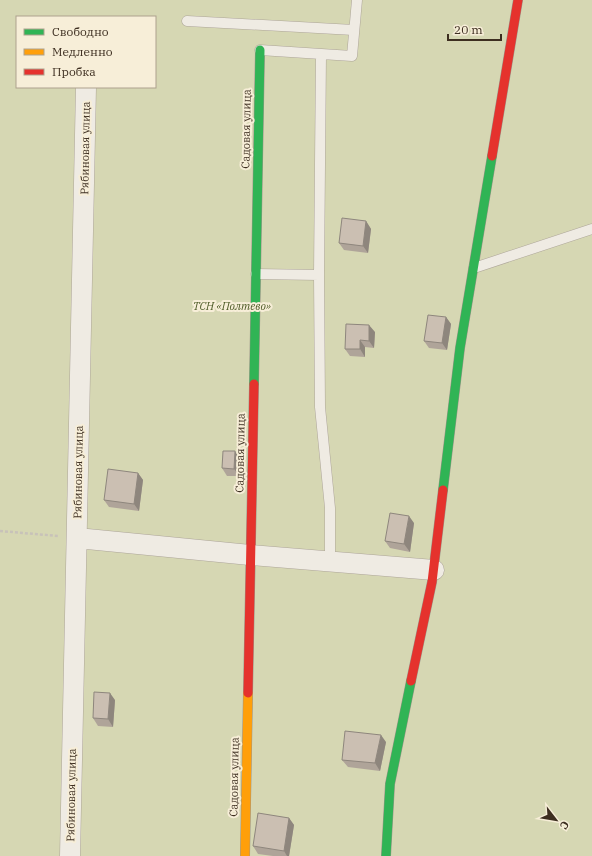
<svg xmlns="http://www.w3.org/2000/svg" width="592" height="856" viewBox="0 0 592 856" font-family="'IBM Plex Serif',serif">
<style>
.green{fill:#d6d7b3;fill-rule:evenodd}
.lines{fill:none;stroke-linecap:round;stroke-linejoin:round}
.lane-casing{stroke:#ada599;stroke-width:11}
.street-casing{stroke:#ada599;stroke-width:21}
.fast-casing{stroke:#9c958a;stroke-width:10}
.slow-casing{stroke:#9c958a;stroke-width:10}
.jam-casing{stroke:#9c958a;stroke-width:10}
.path{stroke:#c8c2b9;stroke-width:2.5;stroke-dasharray:3 2;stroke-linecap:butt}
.lane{stroke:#efebe3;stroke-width:10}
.street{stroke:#efebe3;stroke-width:20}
.fast{stroke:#30b455;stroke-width:9}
.slow{stroke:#ff9f0a;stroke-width:9}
.jam{stroke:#e5322d;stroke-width:9}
.wall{fill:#afa499}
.shaded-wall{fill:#8e867d}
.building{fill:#cbbfb2;stroke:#8e867d}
.labels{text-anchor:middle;stroke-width:4;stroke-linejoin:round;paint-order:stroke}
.street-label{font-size:11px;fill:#3d2e20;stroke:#f7eed8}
.park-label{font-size:11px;font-style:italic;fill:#4d5a26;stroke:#f7eed8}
</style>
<rect width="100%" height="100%" fill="#e7e0d1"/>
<!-- green -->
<path class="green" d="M0 0H592V856H0ZM17 17H155V87H17Z"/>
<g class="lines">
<defs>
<path id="lane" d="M187 21 354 30
M260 50 352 56 357 0
M321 54 319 275 320 407 330 508V561
M474 268 592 229
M256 274 319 275"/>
<path id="street" d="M77 538 250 555 434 570
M70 856 86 87"/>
<path id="fast" d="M254 384 260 50
M443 490 460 348 492 156
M386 856 390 784 411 681"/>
<path id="slow" d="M245 856 248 693"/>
<path id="jam" d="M492 156 518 0
M411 681 432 582 443 490
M248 693 254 384"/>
</defs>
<!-- lane casing -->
<use href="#lane" class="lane-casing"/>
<!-- street casing -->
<use href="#street" class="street-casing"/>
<!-- fast casing -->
<use href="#fast" class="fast-casing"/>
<!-- slow casing -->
<use href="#slow" class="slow-casing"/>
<!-- jam casing -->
<use href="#jam" class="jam-casing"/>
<!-- path -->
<path class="path" d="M0 531 58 536"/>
<!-- lane -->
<use href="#lane" class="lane"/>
<!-- street -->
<use href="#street" class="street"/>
<!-- fast -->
<use href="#fast" class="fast"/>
<!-- slow -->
<use href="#slow" class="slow"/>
<!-- jam -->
<use href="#jam" class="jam"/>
</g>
<!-- wall -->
<path class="wall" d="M366 221 371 229 368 253 344 250 339 243Z
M446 317 451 324 447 350 429 348 424 341Z
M375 332 374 348 365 347V357L350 356 345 349Z
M240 459V476H227L222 468Z
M138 473 143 480 139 511 109 507 104 500Z
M414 523 410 552 390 548 385 541Z
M115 700 113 727 98 726 93 718Z
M386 742 380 771 348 767 342 760Z
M289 818 294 825 289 856H273L258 854 253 846Z"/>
<!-- shaded-wall -->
<path class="shaded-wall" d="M366 221 371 229 368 253 363 246Z
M446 317 451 324 447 350 442 343Z
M369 325 375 332 374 348 369 341Z
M360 340 365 347V357L360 349Z
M235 451 240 459V476L234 469Z
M138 473 143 480 139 511 134 504Z
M409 516 414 523 410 552 404 544Z
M110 693 115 700 113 727 108 719Z
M381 735 386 742 380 771 375 763Z
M289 818 294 825 289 856H287L284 851Z"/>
<!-- building -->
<path class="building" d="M342 218 366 221 363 246 339 243Z
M428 315 446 317 442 343 424 341Z
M346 324 369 325V341L360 340V349H345Z
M223 451H235L234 469 222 468Z
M108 469 138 473 134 504 104 500Z
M390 513 409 516 404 544 385 541Z
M94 692 110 693 108 719 93 718Z
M345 731 381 735 375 763 342 760Z
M258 813 289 818 284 851 253 846Z"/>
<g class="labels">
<!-- street labels -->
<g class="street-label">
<text transform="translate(246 129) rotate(-89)" y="4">Садовая улица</text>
<text transform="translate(85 148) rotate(-89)" y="4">Рябиновая улица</text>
<text transform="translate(240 453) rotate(-89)" y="4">Садовая улица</text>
<text transform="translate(78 472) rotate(-89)" y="4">Рябиновая улица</text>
<text transform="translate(234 777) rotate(-89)" y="4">Садовая улица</text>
<text transform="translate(71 795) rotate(-89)" y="4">Рябиновая улица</text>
</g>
<!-- park labels -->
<g class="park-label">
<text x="232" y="310">ТСН «Полтево»</text>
</g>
</g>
<!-- legend -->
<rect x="16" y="16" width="140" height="72" fill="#f7eed8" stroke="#ada18e"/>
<rect x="24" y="29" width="20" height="6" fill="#30b455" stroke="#ada18e"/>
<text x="52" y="36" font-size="12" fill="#3d2e20">Свободно</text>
<rect x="24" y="49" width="20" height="6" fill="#ff9f0a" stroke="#ada18e"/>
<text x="52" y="56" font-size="12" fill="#3d2e20">Медленно</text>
<rect x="24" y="69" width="20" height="6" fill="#e5322d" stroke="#ada18e"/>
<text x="52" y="76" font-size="12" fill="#3d2e20">Пробка</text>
<!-- north arrow -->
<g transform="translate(556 820) rotate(121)" stroke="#f7eed8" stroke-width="3" paint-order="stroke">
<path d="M0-3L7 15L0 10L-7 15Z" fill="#3d2e20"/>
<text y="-6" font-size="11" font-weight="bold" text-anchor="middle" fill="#3d2e20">С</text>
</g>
<!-- scale -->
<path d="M448 34v6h53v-6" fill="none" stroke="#3d2e20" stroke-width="2"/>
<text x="454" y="34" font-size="12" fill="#3d2e20" stroke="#f7eed8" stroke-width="3" paint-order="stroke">20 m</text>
</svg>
